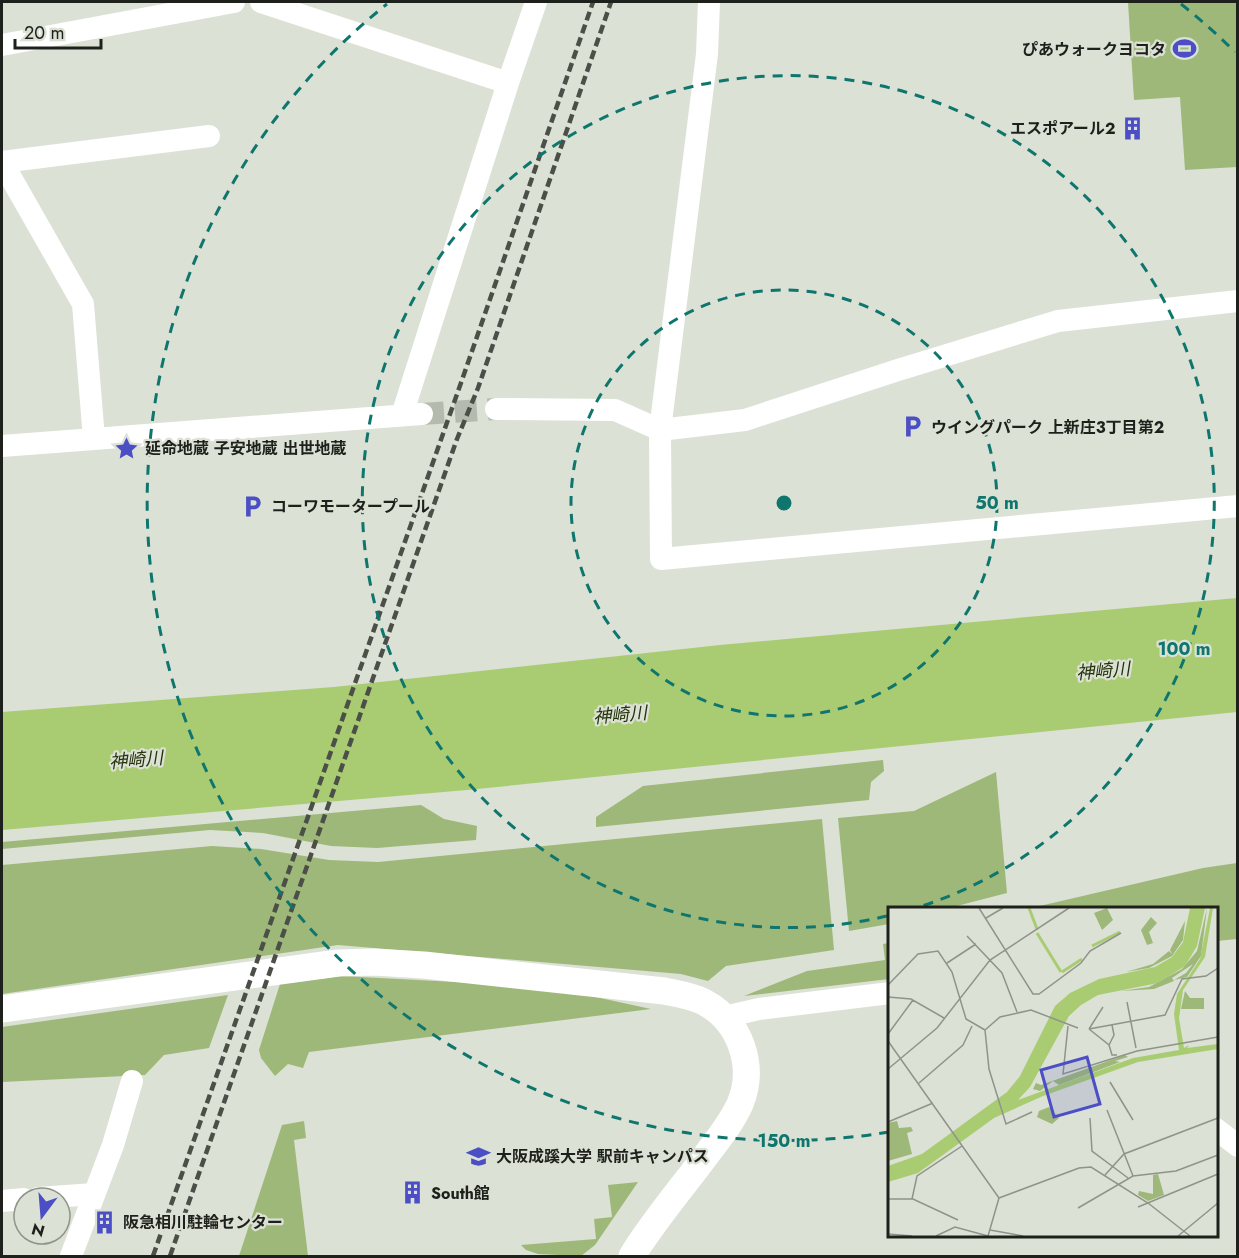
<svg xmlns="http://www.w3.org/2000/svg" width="1239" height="1258" viewBox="0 0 1239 1258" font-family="Jost,'Noto Sans JP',sans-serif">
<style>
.green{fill:#9eb879}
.water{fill:#a9cc73}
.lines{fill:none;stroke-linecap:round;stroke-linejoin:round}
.minor-tunnel{stroke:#b5baaf;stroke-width:22;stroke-dasharray:22 11;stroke-linecap:butt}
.minor{stroke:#fff;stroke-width:22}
.tertiary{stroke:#fff;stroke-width:27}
.rail{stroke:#4c4f48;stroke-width:4.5;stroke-dasharray:9 4.5;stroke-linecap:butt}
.ring{fill:none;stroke:#0f766e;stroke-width:3;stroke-dasharray:10 8}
.labels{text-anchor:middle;stroke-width:4.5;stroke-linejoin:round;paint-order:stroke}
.poi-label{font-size:16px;font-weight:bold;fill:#1e201b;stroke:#dbe1d4;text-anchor:start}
.water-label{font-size:18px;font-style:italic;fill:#25330d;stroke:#dbe1d4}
.inset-river{fill:none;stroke:#a9cc73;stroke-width:3}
.inset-road{fill:none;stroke:#8f948a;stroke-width:1.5}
.view{fill:#4b4ec4;fill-opacity:0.15;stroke:#4b4ec4;stroke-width:3}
.inset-edge{fill:none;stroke:#1e201b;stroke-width:3}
.centre{fill:#0f766e;stroke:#dbe1d4;stroke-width:3}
.ring-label{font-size:18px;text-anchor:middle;font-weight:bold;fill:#0f766e;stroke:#dbe1d4;stroke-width:4.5;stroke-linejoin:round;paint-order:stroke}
</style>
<rect width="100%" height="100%" fill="#dbe1d4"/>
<!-- green -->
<path class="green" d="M1128 2H1237V167L1185 170 1180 97 1134 100Z
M883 760 884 771 871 782 869 800 596 827V817L643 786Z
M996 772 1007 893 949 908H890L889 924 849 931 838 818 914 811Z
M421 805 444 819 477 826 476 840 377 848 331 846 263 833 210 830 2 849V842Z
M822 819 834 950 726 966 708 981 681 974 338 945 2 994V865L212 846 261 849 329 860 378 862Z
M1237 863V939L1217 941 1216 908H1031L1203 868Z
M889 943V979L744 996 807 971 885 960 883 944Z
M342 976 474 983 591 996 651 1009 309 1052 303 1068 288 1064 275 1076 261 1058 259 1050 280 984Z
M228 995 209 1048 164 1055 145 1075 2 1082V1027Z
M304 1121 306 1138 294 1140 308 1256H239L282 1125Z
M638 1182 595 1245 581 1256 538 1254 526 1250 521 1245 596 1239 594 1219 612 1217 608 1185Z"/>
<!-- water -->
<path class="water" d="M1237 598V712L467 790 2 830V712L334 687 720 645Z"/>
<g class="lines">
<!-- minor-tunnel -->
<path class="minor-tunnel" d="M422 414 496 409"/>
<!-- minor -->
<path class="minor" d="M261 2 508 83
M709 2 707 54 660 430 661 559 1238 506
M2 45 234 2
M2 162 83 304 94 439
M2 162 209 136
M496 409 615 410 660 430 745 420 898 370 1058 321 1238 301
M402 415 508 83 536 2
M2 446 422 414
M724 1017 759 1009 890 993
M1216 1129 1238 1146
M38 1198 94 1194
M2 1201 24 1199
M71 1256 113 1145 132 1081"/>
<!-- tertiary -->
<path class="tertiary" d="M2 1009 338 963 374 962 424 965 664 991C678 994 692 996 704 1002 740 1021 756 1066 740 1104 732 1122 719 1138 707 1154 682 1188 654 1220 632 1256"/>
<!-- rail -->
<path class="rail" d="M153 1256 462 380 593 2
M170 1256 457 439 478 388 611 2"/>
</g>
<!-- distance rings -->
<g class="ring">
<circle cx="784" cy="503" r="213"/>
<path d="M887 916A426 426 0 1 1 916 908"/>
<path d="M889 1132A638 638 0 0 1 387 4M1181 4A638 638 0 0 1 1235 52"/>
</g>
<!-- icons -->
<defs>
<symbol id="stadium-bare" viewBox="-9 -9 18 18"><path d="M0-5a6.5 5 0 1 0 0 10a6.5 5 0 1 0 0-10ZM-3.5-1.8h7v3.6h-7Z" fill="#4b4ec4" stroke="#dbe1d4" stroke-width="2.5" paint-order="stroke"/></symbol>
<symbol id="building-bare" viewBox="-9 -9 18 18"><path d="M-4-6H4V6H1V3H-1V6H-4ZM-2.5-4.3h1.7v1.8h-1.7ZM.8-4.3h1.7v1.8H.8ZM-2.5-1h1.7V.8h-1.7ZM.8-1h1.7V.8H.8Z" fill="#4b4ec4" stroke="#dbe1d4" stroke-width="2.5" paint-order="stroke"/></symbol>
<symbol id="parking-bare" viewBox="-9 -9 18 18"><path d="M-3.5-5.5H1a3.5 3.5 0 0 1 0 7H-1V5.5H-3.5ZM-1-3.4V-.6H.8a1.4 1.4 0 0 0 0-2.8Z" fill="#4b4ec4" stroke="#dbe1d4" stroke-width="2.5" paint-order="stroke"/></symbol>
<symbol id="sight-bare" viewBox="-9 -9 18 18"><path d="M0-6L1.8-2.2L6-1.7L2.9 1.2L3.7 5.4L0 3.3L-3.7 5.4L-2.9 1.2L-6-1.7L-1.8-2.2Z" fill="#4b4ec4" stroke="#dbe1d4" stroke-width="2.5" paint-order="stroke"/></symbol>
<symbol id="university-bare" viewBox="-9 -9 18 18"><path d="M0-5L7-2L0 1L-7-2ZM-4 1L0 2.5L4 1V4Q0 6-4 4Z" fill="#4b4ec4" stroke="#dbe1d4" stroke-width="2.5" paint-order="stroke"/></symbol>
</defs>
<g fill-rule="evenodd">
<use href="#stadium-bare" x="1168" y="32" width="33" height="33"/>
<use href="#building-bare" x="1116" y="112" width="33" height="33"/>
<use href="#parking-bare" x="896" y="410" width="33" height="33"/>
<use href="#sight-bare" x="110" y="432" width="33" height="33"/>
<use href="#parking-bare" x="236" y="490" width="33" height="33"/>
<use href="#university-bare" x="462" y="1140" width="33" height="33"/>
<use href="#building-bare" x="396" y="1176" width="33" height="33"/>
<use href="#building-bare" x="88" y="1206" width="33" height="33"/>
</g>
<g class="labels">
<!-- poi labels -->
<g class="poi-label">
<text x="1166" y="55" text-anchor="end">ぴあウォークヨコタ</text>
<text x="1115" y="134" text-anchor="end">エスポアール２</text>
<text x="931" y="433">ウイングパーク 上新庄3丁目第2</text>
<text x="145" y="454">延命地蔵 子安地蔵 出世地蔵</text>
<text x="271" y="512">コーワモータープール</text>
<text x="496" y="1162">大阪成蹊大学 駅前キャンパス</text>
<text x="431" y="1199">South館</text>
<text x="123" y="1228">阪急相川駐輪センター</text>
</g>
<!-- water labels -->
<g class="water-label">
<text transform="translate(1103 671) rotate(-5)" y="6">神崎川</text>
<text transform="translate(620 715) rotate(-5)" y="6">神崎川</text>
<text transform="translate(136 760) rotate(-5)" y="6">神崎川</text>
</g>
</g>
<!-- overview -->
<g transform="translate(888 907)">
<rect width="330" height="330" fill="#dbe1d4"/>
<path d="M219 1 225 13 214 23 206 6ZM319 1 313 49 299 70 286 73 298 66 305 57 284 71 286 74 266 82 233 84 261 80 294 62 309 44ZM263 10 269 16 261 25 265 36 259 38 253 23ZM297 14 295 33 284 49 261 61 238 65 265 57 281 44 284 47 282 43ZM297 84 302 91H316V102H293ZM237 148 240 150 227 154 232 155 171 178 165 174 152 184 145 182 148 176 153 178ZM161 200 171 211 164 217 149 210 151 204ZM9 214 11 221 23 220 25 224 19 226 24 247 0 254V216ZM270 267 276 288 260 294 250 288 251 284 265 287V268Z" fill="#9eb879"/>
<path d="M302 1H317L309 39 297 59 270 76 210 88 193 98 181 109 142 180 130 193 245 151 291 143 286 107 289 87 312 52 322 1H325L317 50 295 83 291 111 296 141 301 138 299 141 330 137V142L250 155 155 189 106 211 30 266 0 275V259L34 247 119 185 132 169 167 99 182 86 211 72 267 60 284 50 295 35Z" fill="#a9cc73"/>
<path class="inset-river" d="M141 1 149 22M149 26 173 65M204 39 232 25M174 65 194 52"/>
<path class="inset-road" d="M91 1 145 87H151L193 56 202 44 233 26M98 11 115 1M79 29 114 66 129 105M59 56 88 37M0 78 30 47 50 44 64 65 78 112 97 123M0 90 23 92 56 111M239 95 248 141M180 119 175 167 249 144 330 130M201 122 277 108 294 72 318 69 330 61M201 122 221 138 224 148H229M201 122 215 100M97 123 101 162 118 217 144 205M97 123 112 110 143 103 190 121M0 127 25 93M0 134 111 291M221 138 226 128 224 118M0 162 49 121 102 53 181 1M222 175 245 213M31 176 75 138 84 119M219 203 245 269M202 211 204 244 240 271M0 215 45 196M217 268 236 247 330 211M111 291 191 261 203 260 260 296 302 329M0 292H25L70 313M24 292 29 269 74 239M250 300 330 267M190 301 245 269 288 264 330 248M102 323 135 329M0 327 24 329M48 329 67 320 100 329M100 329 111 291M290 329 330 296"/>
<path class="view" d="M199 150 212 197 166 210 153 163Z"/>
<rect width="330" height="330" class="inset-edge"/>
</g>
<circle cx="784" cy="503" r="9" class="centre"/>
<g class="ring-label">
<text x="997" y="509">50 m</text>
<text x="1184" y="655">100 m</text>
<text x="784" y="1147">150 m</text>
</g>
<!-- border -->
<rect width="1239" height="1258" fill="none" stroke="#1e201b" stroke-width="6"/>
<!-- north arrow -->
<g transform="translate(42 1216) rotate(196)"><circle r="28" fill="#dbe1d4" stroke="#8f948a" stroke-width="1.5"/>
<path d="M0-4.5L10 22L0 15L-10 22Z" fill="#4b4ec4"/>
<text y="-9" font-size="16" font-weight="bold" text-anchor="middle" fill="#1e201b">N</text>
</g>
<!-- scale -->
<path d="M15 39v9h86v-9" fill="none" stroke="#1e201b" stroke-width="3"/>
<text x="24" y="39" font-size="18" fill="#1e201b" stroke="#dbe1d4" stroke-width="4.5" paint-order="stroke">20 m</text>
</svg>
